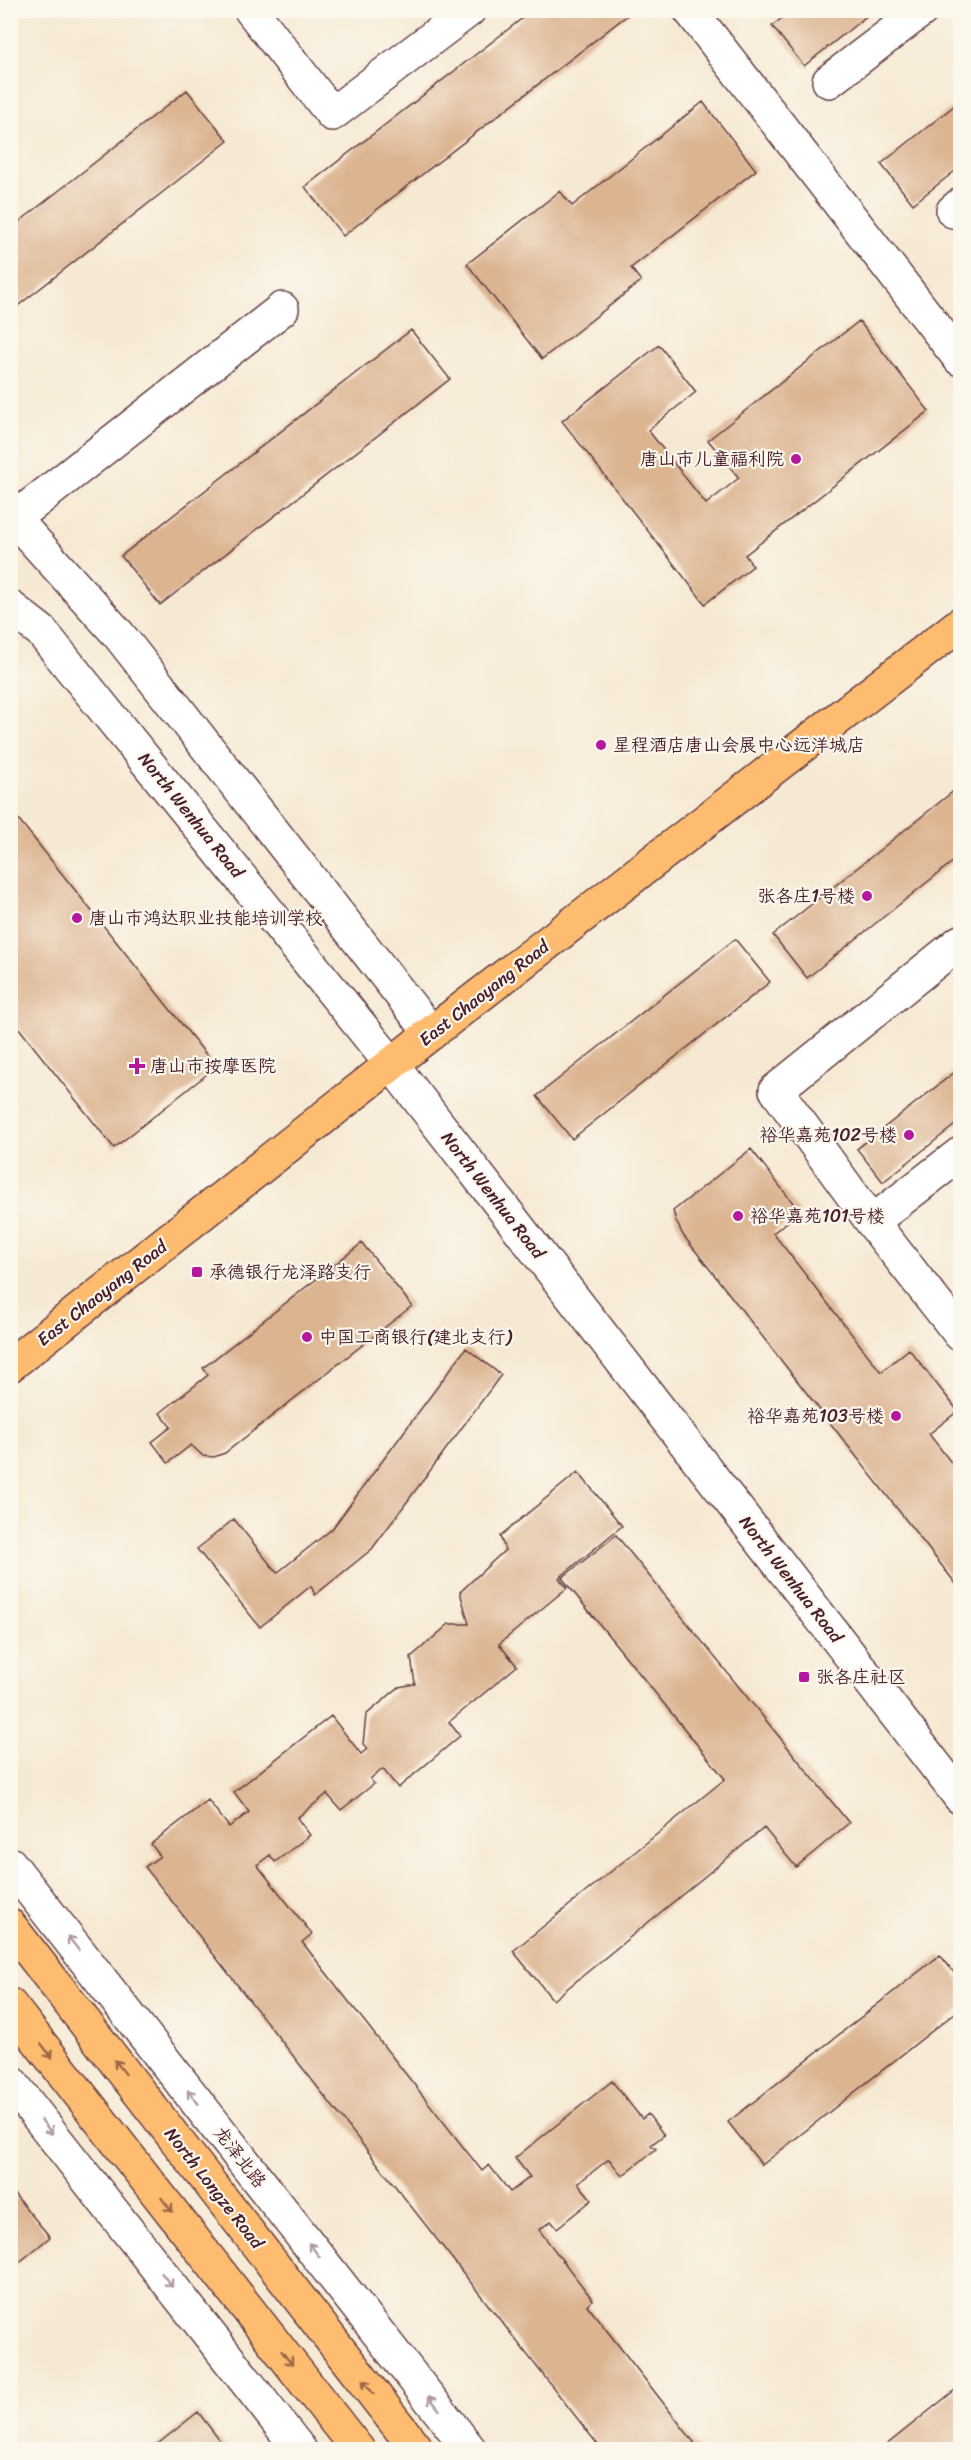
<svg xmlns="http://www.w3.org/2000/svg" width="971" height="2460" viewBox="0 0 971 2460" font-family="Sriracha,'LXGW WenKai TC',sans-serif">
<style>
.building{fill:#dcb490}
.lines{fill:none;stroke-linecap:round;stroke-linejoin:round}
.minor-casing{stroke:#643d44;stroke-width:36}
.major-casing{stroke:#643d44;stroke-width:36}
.minor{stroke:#fff;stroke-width:33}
.major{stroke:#febc70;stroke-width:33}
.oneway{stroke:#ae9aa0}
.oneway2{stroke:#9b664a}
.poi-dot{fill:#b5179e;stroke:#fbf7ec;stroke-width:2}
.labels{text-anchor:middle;stroke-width:4.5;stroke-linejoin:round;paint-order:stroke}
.poi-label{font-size:18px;fill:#4a1f2b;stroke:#fbf7ec;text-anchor:start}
.street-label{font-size:18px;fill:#4a1f2b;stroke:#fbf7ec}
</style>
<rect width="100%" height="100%" fill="#fbf7ec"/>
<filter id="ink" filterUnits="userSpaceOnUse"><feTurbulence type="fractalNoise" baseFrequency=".0167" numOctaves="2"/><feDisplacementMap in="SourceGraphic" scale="12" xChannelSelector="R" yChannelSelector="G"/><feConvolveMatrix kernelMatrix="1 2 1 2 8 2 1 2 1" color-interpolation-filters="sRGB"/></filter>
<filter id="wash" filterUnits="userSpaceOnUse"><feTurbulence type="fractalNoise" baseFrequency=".008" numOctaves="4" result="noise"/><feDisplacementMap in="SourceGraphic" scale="24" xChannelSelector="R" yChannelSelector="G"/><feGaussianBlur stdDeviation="1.35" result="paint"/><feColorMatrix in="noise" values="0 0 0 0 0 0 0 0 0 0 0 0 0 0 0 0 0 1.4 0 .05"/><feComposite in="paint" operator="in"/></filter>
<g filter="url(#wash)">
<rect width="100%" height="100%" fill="#f6e9d3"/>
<g id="blocks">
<!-- building -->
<path class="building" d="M533 10H628L630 13 343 236 305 187Z
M792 10H874L804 66 772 26Z
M187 90 228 141 10 312V229Z
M960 101V167L913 204 881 164Z
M703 102 756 170 631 268 641 281 542 359 467 264 560 191 572 206Z
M859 321 929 411 745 555 753 566 705 604 562 421 659 345 696 392 648 430 706 504 739 478 708 440Z
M411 330 450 379 160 605 121 556Z
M960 786V856L807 978 773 935Z
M12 811 216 1067 114 1148 10 1017Z
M735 939 770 982 572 1139 537 1096Z
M960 1068V1121L883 1182 857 1149Z
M751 1149 800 1212 773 1233 881 1372 909 1349 958 1411 929 1434 960 1474V1589L683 1235 676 1221 673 1211Z
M362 1243 412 1306 225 1453 214 1457 203 1456 191 1445 168 1463 152 1442 171 1427 160 1413 208 1375 203 1368Z
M466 1348 501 1375 372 1549 315 1595 311 1586 260 1627 197 1549 234 1519 277 1573 332 1529Z
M578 1472 622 1526 559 1578 567 1588 499 1644 517 1666 449 1722 460 1736 398 1788 383 1769 370 1779 374 1784 341 1810 327 1794 297 1818 310 1835 275 1862 270 1855 257 1865 312 1934 302 1942 482 2171 489 2165 510 2192 530 2177 515 2158 612 2081 642 2119 648 2114 664 2135 651 2145 656 2149 622 2176 609 2159 578 2183 592 2200 557 2228 551 2221 539 2230 593 2300 587 2305 700 2450H602L145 1867 160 1856 151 1844 208 1800 229 1827 249 1812 234 1792 331 1716 361 1754 367 1749 363 1744 366 1715 399 1687 415 1684 411 1657 449 1624H469L460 1592 505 1550 500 1536Z
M616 1535 849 1823 796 1867 764 1828 553 2000 513 1951 725 1779 562 1578Z
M940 1955 960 1980V2009L762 2165 728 2122Z
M10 2189 50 2237 10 2270Z
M960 2386V2450H880Z
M198 2412 227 2450H150Z"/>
</g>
</g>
<g filter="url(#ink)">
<use href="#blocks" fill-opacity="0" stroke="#643d44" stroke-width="1.5"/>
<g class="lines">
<defs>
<path id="minor" d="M251 10 332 114 469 10
M690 10 960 359
M829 81 922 10
M953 211 960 205
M10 514 119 635 431 1033
M15 518 282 309
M10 607 41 631 393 1066 960 1797
M960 942 776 1090 872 1222 960 1334
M872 1222 960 1154
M10 1864 470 2450
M10 2081 300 2450"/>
<path id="major" d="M10 1365 431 1033 960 624
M10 1926 417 2450
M10 2005 358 2450"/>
</defs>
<!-- minor casing -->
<use href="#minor" class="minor-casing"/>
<!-- major casing -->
<use href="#major" class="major-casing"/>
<!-- minor -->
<use href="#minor" class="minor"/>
<!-- major -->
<use href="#major" class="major"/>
</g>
<!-- one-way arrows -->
<defs><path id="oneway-shaft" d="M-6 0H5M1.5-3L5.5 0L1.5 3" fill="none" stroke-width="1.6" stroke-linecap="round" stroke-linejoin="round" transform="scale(1.5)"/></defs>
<g class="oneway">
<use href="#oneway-shaft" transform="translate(73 1943) rotate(-128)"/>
<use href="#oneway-shaft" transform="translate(193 2097) rotate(-128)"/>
<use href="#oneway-shaft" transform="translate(47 2127) rotate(52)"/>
<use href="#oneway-shaft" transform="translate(314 2250) rotate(-128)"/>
<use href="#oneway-shaft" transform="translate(167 2280) rotate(52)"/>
<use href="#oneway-shaft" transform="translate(434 2403) rotate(-128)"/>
</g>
<g class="oneway2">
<use href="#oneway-shaft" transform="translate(47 2051) rotate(52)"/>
<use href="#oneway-shaft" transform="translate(120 2067) rotate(-128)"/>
<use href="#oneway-shaft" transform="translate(167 2205) rotate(52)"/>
<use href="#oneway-shaft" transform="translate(287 2358) rotate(52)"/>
<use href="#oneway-shaft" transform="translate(368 2387) rotate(-128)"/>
</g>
</g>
<!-- markers -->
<g class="poi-dot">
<circle cx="796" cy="459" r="6"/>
<circle cx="601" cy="745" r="6"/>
<circle cx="867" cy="896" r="6"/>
<circle cx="77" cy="918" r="6"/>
<path d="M134 1057h6v6h6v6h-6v6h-6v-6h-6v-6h6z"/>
<circle cx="909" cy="1135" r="6"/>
<circle cx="738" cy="1216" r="6"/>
<rect x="191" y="1266" width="12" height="12" rx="3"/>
<circle cx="307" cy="1337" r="6"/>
<circle cx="896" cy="1416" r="6"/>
<rect x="798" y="1671" width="12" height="12" rx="3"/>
</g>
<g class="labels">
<!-- poi labels -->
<g class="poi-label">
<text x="784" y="465" text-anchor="end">唐山市儿童福利院</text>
<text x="613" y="751">星程酒店唐山会展中心远洋城店</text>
<text x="855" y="902" text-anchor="end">张各庄1号楼</text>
<text x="89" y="924">唐山市鸿达职业技能培训学校</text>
<text x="150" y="1072">唐山市按摩医院</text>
<text x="897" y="1141" text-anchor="end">裕华嘉苑102号楼</text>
<text x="750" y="1222">裕华嘉苑101号楼</text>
<text x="209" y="1278">承德银行龙泽路支行</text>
<text x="319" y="1343">中国工商银行(建北支行)</text>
<text x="884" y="1422" text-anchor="end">裕华嘉苑103号楼</text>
<text x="816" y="1683">张各庄社区</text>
</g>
<!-- street labels -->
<g class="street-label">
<text transform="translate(191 815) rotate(51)" y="6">North Wenhua Road</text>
<text transform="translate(484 993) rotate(-38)" y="6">East Chaoyang Road</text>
<text transform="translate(493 1195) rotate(52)" y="6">North Wenhua Road</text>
<text transform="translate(102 1293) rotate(-38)" y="6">East Chaoyang Road</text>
<text transform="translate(791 1579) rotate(52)" y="6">North Wenhua Road</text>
<text transform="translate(240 2157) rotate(52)" y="6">龙泽北路</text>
<text transform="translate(214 2188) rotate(52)" y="6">North Longze Road</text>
</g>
</g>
<!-- margin -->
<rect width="971" height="2460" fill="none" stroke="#fbf7ec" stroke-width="36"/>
</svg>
